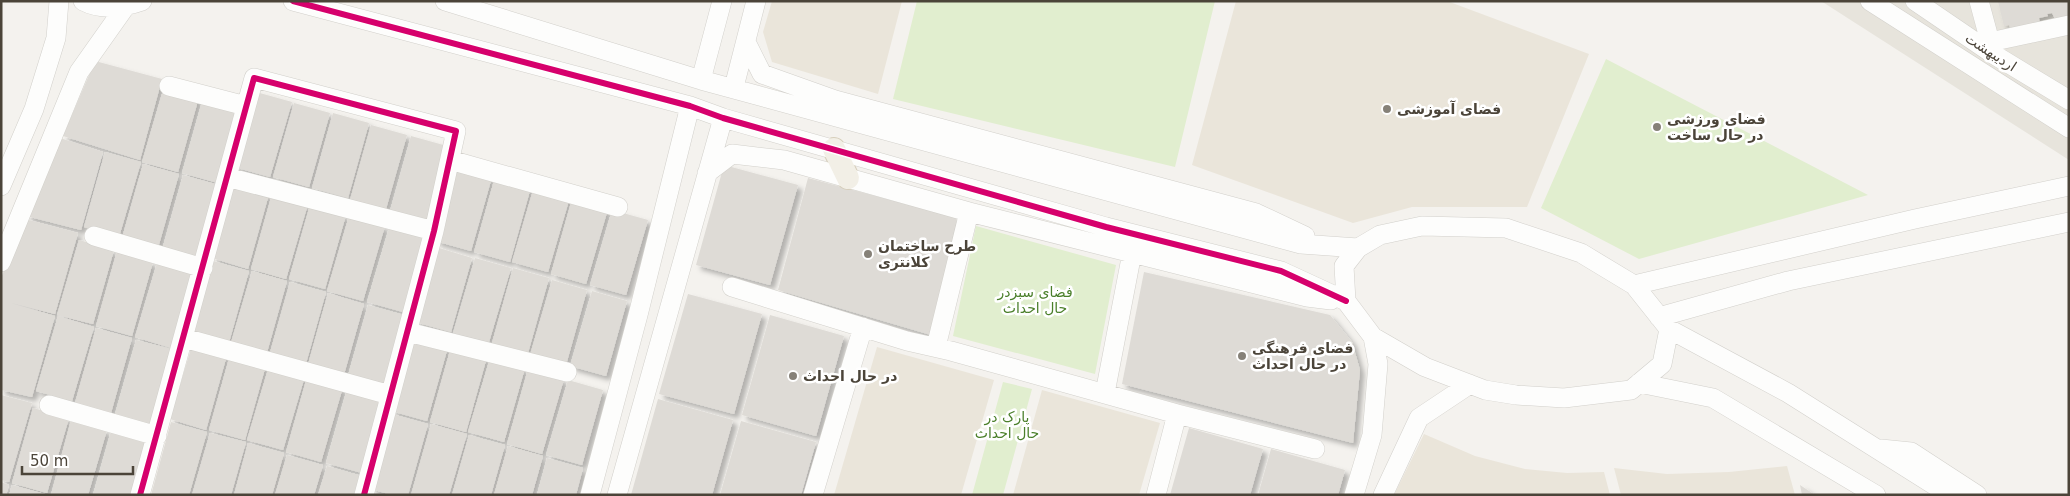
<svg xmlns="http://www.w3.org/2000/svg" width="2070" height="496" viewBox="0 0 2070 496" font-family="'DejaVu Sans','Noto Sans Arabic',sans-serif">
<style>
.residential{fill:#e7e4dc}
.education{fill:#eae5da}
.green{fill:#e1eecf}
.building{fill:#dedbd6;filter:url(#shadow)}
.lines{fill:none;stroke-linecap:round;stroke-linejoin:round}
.minor-casing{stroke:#d2d0cb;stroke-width:20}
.major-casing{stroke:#d6cebb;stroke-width:24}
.minor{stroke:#fdfdfc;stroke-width:19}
.major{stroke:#f2efe6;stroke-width:22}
.cycleway-casing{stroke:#fff;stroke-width:9}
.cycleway{stroke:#d6006c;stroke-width:6}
.poi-dot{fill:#868178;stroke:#fff;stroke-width:2}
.labels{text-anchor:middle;stroke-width:5;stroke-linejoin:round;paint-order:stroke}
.street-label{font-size:14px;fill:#4b4439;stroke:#fff}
.poi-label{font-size:14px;font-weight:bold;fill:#4b4439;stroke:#fff;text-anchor:start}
.park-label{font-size:14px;fill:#4a7f2a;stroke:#fff}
</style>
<defs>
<filter id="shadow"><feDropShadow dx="4.5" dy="4.5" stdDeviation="2.5" flood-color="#0004"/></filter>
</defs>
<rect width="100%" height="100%" fill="#f4f2ee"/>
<!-- residential -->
<path class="residential" d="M1821 1H2069V160Z"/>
<!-- education -->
<path class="education" d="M772 1H902L878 94 772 62 763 32Z
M1236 1H1447L1589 54 1527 207H1412L1353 223 1192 165Z
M877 347 994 380 961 495H834Z
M1042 390 1160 423 1139 495H1013Z
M1424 434 1475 456 1525 469 1567 473 1604 472 1610 495H1394Z
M1787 466 1795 495H1621L1614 468 1667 474 1729 472Z"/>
<!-- green -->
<path class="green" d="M917 1H1215L1175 167 893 99Z
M1606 59 1868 195 1639 259 1541 208Z
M976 226 1116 265 1095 374 953 336Z
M1003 382 1032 389 1003 495H972Z"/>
<!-- building -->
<path class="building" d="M1998 1H2069V16L2055 19 2052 13 2047 14 2048 16 2039 18 2040 25 2011 31 2009 25 2004 26Z
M95 61 162 79 140 160 63 136Z
M164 87 199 97 178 172 142 162Z
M256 92 292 102 270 177 234 167Z
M203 98 239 108 218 183 182 173Z
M294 103 330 113 309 187 273 177Z
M333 113 369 123 348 198 312 188Z
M371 125 407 135 386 209 350 200Z
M411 136 447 146 426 221 390 211Z
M60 138 103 152 81 230 26 216Z
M105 152 141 162 119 237 84 227Z
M143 164 179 174 158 248 122 238Z
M724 165 798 185 770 285 696 265Z
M457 166 492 177 471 251 435 241Z
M183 175 219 185 197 260 162 250Z
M495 177 531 187 510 262 474 252Z
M808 178 957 218 931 335 778 290Z
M233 184 269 194 248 269 212 258Z
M534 187 570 197 548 272 512 262Z
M272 194 308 204 286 279 251 269Z
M572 199 608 209 586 284 551 274Z
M310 205 346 215 325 289 289 279Z
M612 210 648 220 626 295 590 285Z
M349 216 385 226 363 301 327 291Z
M25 219 78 233 55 314 11 303 55 316 32 397 1 390V278Z
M389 228 424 238 403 312 367 302Z
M79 240 114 250 93 324 57 315Z
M436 247 472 258 451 332 415 322Z
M117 251 153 262 132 336 96 326Z
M475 258 511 268 489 342 453 333Z
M213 261 249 271 228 346 192 336Z
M157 263 193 273 171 348 135 337Z
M513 268 549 278 528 353 492 343Z
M252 271 287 281 266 356 230 346Z
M1144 272 1330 315 1352 342 1360 370 1353 443 1122 384Z
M552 280 587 290 566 365 530 355Z
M290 282 326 292 305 367 269 356Z
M592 291 627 301 606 376 570 366Z
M328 293 364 304 343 378 307 368Z
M688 294 762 314 734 414 659 394Z
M368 305 404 315 383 389 347 379Z
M770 315 844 336 816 436 742 415Z
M58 316 94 327 72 401 36 391Z
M96 328 132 338 111 413 75 403Z
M412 337 448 347 427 421 391 411Z
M136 340 172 349 150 424 115 414Z
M192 345 227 355 206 430 170 419Z
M451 347 487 357 466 432 430 422Z
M230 355 266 365 245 440 209 430Z
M490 358 525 368 504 442 468 432Z
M269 366 305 376 283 450 247 440Z
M528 369 564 379 542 454 507 444Z
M307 377 343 387 321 462 286 452Z
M568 380 603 390 582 465 546 455Z
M347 389 383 399 362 473 326 463Z
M1 395 32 403 9 482 1 480Z
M658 399 733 420 712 495H631Z
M33 408 69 418 47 493 12 483Z
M392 414 428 424 408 495H392L371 489Z
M71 420 107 430 88 495H51Z
M741 421 816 442 801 495H720Z
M171 422 207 432 189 495H151Z
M431 424 467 434 449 495H411Z
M1189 428 1263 449 1250 495H1170Z
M111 431 147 441 131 495H93Z
M210 433 246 442 231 495H192Z
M469 435 505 445 491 495H452Z
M248 443 284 453 272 495H234Z
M508 446 543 456 532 495H494Z
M1271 449 1345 470 1338 495H1258Z
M287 455 323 465 314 495H275Z
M547 458 583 468 576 495H537Z
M327 466 362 476 357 495H318Z
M1 482 9 485 6 495H1Z
M12 485 45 494V495H9Z
M1800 485 1815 495H1802Z"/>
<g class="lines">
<defs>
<path id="minor" d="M83 1C102 11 122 8 142 1
M293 1 690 106 723 118 1106 227 1281 271 1346 301
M445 1 701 80 1301 244 1358 248
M1870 1 2069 128
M1915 1 1993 54 2069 100
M1979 1 1993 53
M746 42 762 74 835 100 1256 213 1305 236
M1990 42 2069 25
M701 80 722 1
M169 86 246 106
M734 87 756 1
M450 160 618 207
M707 173 732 154 784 160 969 212 1307 297 1331 300
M227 177 434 231
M1 186 34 109 56 38 59 1
M1422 226 1506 228 1581 253 1634 285 1669 329 1662 364 1631 390 1564 398 1516 395 1485 390 1425 367 1373 337 1346 301 1344 266 1358 248 1380 235Z
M94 236 203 268
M1 262 79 72 125 7
M1634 285 1915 219 2069 186
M732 287 907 341 951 351 1177 414 1315 449
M1659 317 1788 281 2069 222
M1669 329 1788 393 1950 495
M408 332 567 372
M184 338 390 395
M936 347 969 212
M1639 383 1713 398 1876 495
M1105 393 1132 253
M49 405 157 436
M1881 449 1911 452 1977 495
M140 495 254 78 456 131 434 231 364 495
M590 495 638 315 690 106
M617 495 723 118
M813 495 863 327
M1156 495 1177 414
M1354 495 1372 435 1378 364 1373 337
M1383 495 1419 418 1470 384"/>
<path id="major" d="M834 149 848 178"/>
</defs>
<!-- minor casing -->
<use href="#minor" class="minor-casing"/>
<!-- major casing -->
<use href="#major" class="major-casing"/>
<!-- minor -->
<use href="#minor" class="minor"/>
<!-- major -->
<use href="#major" class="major"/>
<defs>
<path id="cycleway" d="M293 1 690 106 723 118 1106 227 1281 271 1346 301
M140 495 254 78 456 131 434 231 364 495"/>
</defs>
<!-- cycleway casing -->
<use href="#cycleway" class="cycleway-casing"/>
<!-- cycleway -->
<use href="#cycleway" class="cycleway"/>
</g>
<!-- markers -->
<g class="poi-dot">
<circle cx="1387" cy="109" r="5"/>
<circle cx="1657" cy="127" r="5"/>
<circle cx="868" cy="254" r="5"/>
<circle cx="1242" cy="356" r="5"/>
<circle cx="793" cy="376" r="5"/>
</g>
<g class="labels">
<!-- street labels -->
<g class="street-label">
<text transform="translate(1991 52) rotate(33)" y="5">اردیبهشت</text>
</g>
<!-- poi labels -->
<g class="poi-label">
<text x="1397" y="114">فضای آموزشی</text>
<text x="1667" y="124">فضای ورزشی<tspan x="1667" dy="16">در حال ساخت</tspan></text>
<text x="878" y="251">طرح ساختمان<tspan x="878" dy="16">کلانتری</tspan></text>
<text x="1252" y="353">فضای فرهنگی<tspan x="1252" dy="16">در حال احداث</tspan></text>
<text x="803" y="381">در حال احداث</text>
</g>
<!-- park labels -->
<g class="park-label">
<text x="1035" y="297">فضای سبزدر<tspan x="1035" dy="16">حال احداث</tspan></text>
<text x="1007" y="422">پارک در<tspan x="1007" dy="16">حال احداث</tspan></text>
</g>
</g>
<!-- border -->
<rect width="2070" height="496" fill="none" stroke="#4b4439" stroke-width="5"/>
<!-- scale -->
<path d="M22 466v8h111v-8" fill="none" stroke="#4b4439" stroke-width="2.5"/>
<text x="30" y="466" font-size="15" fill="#4b4439" stroke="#ffffff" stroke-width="4" paint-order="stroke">50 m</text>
</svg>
